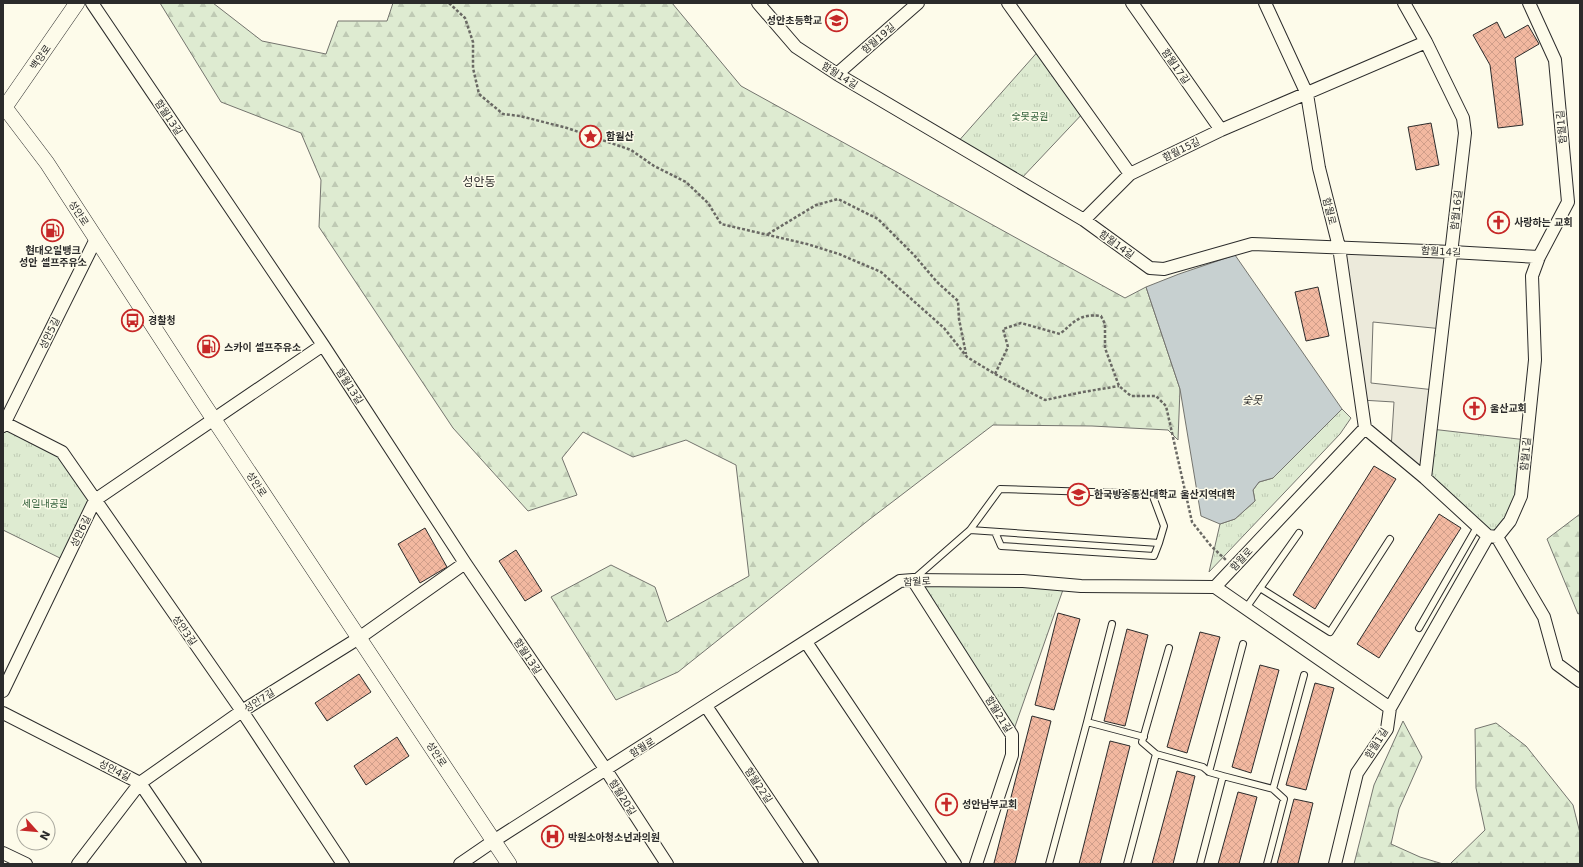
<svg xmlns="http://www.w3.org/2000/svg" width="1583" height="867" viewBox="0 0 1583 867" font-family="'DejaVu Sans','Noto Sans KR',sans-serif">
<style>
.forest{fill:url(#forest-firs);stroke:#74746e}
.park{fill:url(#park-tufts);stroke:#74746e}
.parking{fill:#eceadb;stroke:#74746e}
.water{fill:#c7d0d0;stroke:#74746e}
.building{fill:url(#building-cross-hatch);stroke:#2b2b2b}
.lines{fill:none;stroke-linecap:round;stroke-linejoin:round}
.service-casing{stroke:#2b2b2b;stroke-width:8}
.minor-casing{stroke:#2b2b2b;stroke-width:14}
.tertiary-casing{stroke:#2b2b2b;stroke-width:16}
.path{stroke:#6a6964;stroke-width:2.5;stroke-dasharray:3 2;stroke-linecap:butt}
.service{stroke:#fdfbea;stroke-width:6}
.minor{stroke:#fdfbea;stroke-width:12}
.tertiary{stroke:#fdfbea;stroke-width:15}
.labels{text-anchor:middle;stroke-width:3;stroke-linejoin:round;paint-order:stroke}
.poi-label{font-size:10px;font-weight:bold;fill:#2b2b2b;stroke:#fdfbea;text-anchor:start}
.street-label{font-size:10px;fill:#2b2b2b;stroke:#fdfbea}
.park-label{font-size:10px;fill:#34623c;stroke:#fdfbea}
.water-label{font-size:11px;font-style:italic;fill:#2b2b2b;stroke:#fdfbea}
.quarter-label{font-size:12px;fill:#2b2b2b;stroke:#fdfbea}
</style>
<defs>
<pattern id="forest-firs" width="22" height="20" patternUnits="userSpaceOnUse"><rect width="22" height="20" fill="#deebd1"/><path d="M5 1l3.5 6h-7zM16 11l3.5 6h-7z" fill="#bfcab4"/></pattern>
<pattern id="park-tufts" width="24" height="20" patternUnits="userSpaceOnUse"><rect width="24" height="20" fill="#deebd1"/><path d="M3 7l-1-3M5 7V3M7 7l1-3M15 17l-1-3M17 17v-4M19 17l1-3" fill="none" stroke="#bfcab4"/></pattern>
<pattern id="building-cross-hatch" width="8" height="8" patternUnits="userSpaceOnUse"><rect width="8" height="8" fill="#f2b8a0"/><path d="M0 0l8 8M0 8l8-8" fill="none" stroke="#d09e8a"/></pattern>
</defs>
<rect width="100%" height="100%" fill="#fdfbea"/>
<!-- forest -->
<path class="forest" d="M160 3H213L262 41 326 54 338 21H387L393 3H672L741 86 1125 298 1146 287 1180 389 1178 440 1168 430 1092 426 993 425 870 519 678 672 616 700 551 597 611 565 655 587 667 622 749 576 736 465 686 440 633 457 583 432 562 458 577 495 528 511 453 428 319 227 321 180 301 133 221 102Z
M1580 514V613L1578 614 1547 539Z
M1403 721 1422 757 1399 809 1391 844 1420 857 1443 864H1354L1374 785Z
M1496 723 1526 746 1573 805 1580 833V864H1450L1485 830 1476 788 1475 729Z"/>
<!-- park -->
<path class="park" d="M1041 48 1085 111 1019 181 956 144Z
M1342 409 1351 418 1340 434 1209 572 1220 524 1235 519 1255 501 1253 490 1259 482 1273 478Z
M3 426 62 452 95 500 66 561 3 530Z
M1431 429 1527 440 1521 496 1497 537 1425 478Z
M913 580 1065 584 1012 735Z"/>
<!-- parking -->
<path class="parking" d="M1339 247 1452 252 1443 329 1373 322 1371 383 1435 390 1425 478 1391 449 1394 402 1361 400Z"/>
<!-- water -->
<path class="water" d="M1235 255 1342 409 1273 478 1259 482 1253 490 1255 501 1235 519 1220 524 1201 516 1180 389 1146 287 1179 274Z"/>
<!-- building -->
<path class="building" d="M1497 22 1505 38 1528 25 1539 44 1515 58 1523 125 1498 128 1490 65 1473 35Z
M1431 123 1439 165 1416 170 1408 127Z
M1318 287 1329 336 1306 341 1295 292Z
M1374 466 1396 479 1315 609 1293 595Z
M1439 514 1461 528 1379 658 1357 644Z
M425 528 447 567 420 583 398 544Z
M516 550 542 591 525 601 499 561Z
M1058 613 1080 619 1054 710 1035 705Z
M1127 629 1148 635 1125 726 1104 721Z
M1200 632 1220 637 1187 753 1167 747Z
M1260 665 1279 670 1251 773 1232 767Z
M359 674 371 692 327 721 315 703Z
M1315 683 1334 688 1306 790 1286 785Z
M1032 716 1051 721 1015 864H997L994 863Z
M397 737 409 756 366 785 354 766Z
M1110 741 1130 746 1100 864H1079Z
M1177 771 1195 776 1173 864H1152Z
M1238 792 1257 797 1239 864H1218Z
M1294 799 1313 803 1298 864H1277Z"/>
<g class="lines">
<defs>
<path id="service" d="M995 532 1001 546 1154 556 1159 543
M914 579 970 530 1000 489 1152 494 1164 526 1159 543 970 530
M1260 588 1330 632 1390 539
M1246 608 1299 533
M1419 628 1477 527
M1087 722 1112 624
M1156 754 1142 742 1169 648
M1209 772 1243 644
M1273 789 1304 675
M1049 864 1087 722 1144 737
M1127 864 1156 754 1203 767 1209 772 1223 776
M1200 864 1223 776 1273 789 1284 799 1267 864"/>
<path id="minor" d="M92 3 323 345 465 563 606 770 667 864
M758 3 796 47 837 74 1084 220 1150 268 1164 269 1252 244 1452 252 1539 257
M1008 3 1130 174
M1132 3 1221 130
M1265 3 1307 94 1319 168 1339 247 1365 428 1425 478 1488 536
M1404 3 1426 42 1463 118 1465 133 1425 478
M837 74 918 3
M1084 220 1130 174 1221 130 1426 42
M3 422 62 452 242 711 343 864
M3 426 96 239
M1488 536 1497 537 1510 521 1521 496 1535 360 1532 276 1539 257 1568 202 1555 60 1529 3
M1497 537 1544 617 1557 664 1580 681
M913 580 1012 735V755L976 864
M1215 587 1390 708
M806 642 955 864
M3 691 95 500 323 345
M706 706 812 864
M3 713 140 783 195 864
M3 853 26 864
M78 864 140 783 242 711 359 638 465 563
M460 864 495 840 900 581 913 580 1023 581 1081 586 1215 587 1365 428
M1335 864 1357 773 1387 729 1390 708 1488 536"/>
<path id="tertiary" d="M3 105 47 163 203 403 509 864
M5 107 77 3"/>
</defs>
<!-- service casing -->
<use href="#service" class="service-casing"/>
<!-- minor casing -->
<use href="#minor" class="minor-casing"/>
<!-- tertiary casing -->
<use href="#tertiary" class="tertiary-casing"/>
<!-- path -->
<path class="path" d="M449 3 465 18 473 42V68L479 94 503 114 520 116 567 128 631 150 654 166 686 182 708 203 721 224 807 244 839 254 881 272 944 328 967 357 995 374 1045 400 1083 392 1119 386
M768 234 816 205 838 199 878 219 914 255 937 282 958 301 959 319 966 354
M995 374 1008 347 1003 329 1021 323 1060 334C1074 322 1080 313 1101 316L1105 324V348L1119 386 1131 396H1156L1166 406 1192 522 1211 546 1226 560"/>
<!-- service -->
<use href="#service" class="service"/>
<!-- minor -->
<use href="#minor" class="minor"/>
<!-- tertiary -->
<use href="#tertiary" class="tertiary"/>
</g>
<!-- icons -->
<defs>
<symbol id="school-ring" viewBox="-11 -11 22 22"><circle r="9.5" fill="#fdfbea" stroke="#c62828" stroke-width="1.5"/><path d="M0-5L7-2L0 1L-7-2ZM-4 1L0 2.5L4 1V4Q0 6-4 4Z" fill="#c62828"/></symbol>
<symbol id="sight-ring" viewBox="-11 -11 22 22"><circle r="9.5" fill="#fdfbea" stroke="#c62828" stroke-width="1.5"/><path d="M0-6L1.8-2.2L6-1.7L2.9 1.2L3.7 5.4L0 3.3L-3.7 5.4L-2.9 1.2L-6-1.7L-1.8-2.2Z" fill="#c62828"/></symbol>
<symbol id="church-ring" viewBox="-11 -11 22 22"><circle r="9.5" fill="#fdfbea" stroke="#c62828" stroke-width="1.5"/><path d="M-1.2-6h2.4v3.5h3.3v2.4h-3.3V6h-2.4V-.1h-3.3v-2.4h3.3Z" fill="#c62828"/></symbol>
<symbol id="fuel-ring" viewBox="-11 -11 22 22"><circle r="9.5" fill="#fdfbea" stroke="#c62828" stroke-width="1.5"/><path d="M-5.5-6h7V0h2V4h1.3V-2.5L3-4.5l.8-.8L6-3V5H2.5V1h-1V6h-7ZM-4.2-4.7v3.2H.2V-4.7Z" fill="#c62828"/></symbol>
<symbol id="bus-ring" viewBox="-11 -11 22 22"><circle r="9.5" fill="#fdfbea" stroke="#c62828" stroke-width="1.5"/><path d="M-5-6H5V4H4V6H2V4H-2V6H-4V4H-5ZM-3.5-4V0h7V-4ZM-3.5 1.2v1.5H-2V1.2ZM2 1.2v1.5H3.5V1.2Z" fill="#c62828"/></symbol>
<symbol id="university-ring" viewBox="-11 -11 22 22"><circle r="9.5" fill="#fdfbea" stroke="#c62828" stroke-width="1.5"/><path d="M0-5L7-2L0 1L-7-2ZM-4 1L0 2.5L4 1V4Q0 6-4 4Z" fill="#c62828"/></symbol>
<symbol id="hospital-ring" viewBox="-11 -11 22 22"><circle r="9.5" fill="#fdfbea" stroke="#c62828" stroke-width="1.5"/><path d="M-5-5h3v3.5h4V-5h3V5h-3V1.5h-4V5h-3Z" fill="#c62828"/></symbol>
</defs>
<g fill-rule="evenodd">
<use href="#school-ring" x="824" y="8" width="25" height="25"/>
<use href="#sight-ring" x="578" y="124" width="25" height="25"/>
<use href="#church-ring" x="1486" y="210" width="25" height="25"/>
<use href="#fuel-ring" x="40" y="218" width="25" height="25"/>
<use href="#bus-ring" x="120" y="308" width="25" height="25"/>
<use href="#fuel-ring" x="196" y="334" width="25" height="25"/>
<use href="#church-ring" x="1462" y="396" width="25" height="25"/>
<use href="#university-ring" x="1066" y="482" width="25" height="25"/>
<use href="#church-ring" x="934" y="792" width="25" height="25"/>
<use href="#hospital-ring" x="540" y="824" width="25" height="25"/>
</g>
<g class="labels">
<!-- poi labels -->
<g class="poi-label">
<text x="822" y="24" text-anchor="end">성안초등학교</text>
<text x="606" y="140">함월산</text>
<text x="1514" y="226">사랑하는 교회</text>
<text x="53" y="254" text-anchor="middle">현대오일뱅크<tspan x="53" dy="12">성안 셀프주유소</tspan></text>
<text x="148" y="324">경찰청</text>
<text x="224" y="351">스카이 셀프주유소</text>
<text x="1490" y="412">울산교회</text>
<text x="1094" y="498">한국방송통신대학교 울산지역대학</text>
<text x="962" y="808">성안남부교회</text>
<text x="568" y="841">박원소아청소년과의원</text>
</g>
<!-- street labels -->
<g class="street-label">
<text transform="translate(878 38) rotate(-41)" y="4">함월19길</text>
<text transform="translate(40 57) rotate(-55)" y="4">백양로</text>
<text transform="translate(1176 66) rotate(55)" y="4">함월17길</text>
<text transform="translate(840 75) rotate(32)" y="4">함월14길</text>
<text transform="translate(169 117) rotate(56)" y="4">함월13길</text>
<text transform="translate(1561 127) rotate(-95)" y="4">함월1길</text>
<text transform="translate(1181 149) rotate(-26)" y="4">함월15길</text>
<text transform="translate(1456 210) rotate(-84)" y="4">함월16길</text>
<text transform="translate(1330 211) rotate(76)" y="4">함월로</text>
<text transform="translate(79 213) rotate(57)" y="4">성안로</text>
<text transform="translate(1117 244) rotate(36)" y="4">함월14길</text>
<text transform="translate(1441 251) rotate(3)" y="4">함월14길</text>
<text transform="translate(49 333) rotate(-64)" y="4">성안5길</text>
<text transform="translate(350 386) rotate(57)" y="4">함월13길</text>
<text transform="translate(1525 454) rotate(-84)" y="4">함월1길</text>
<text transform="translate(257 484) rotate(56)" y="4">성안로</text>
<text transform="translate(80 531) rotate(-64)" y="4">성안6길</text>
<text transform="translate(1241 559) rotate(-47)" y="4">함월로</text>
<text transform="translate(917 581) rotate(-3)" y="4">함월로</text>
<text transform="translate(185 630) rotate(55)" y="4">성안3길</text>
<text transform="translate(528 656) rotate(56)" y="4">함월13길</text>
<text transform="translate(259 700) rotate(-32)" y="4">성안7길</text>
<text transform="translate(999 714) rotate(58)" y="4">함월21길</text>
<text transform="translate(1376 743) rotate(-58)" y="4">함월1길</text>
<text transform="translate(642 747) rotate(-32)" y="4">함월로</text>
<text transform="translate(437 754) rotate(56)" y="4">성안로</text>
<text transform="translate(115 770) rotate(27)" y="4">성안4길</text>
<text transform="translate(759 785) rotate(56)" y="4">함월22길</text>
<text transform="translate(623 797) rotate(57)" y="4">함월20길</text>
</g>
<!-- park labels -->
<g class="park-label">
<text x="1030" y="120">숯못공원</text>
<text x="45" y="507">세일내공원</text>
</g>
<!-- water labels -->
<g class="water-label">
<text x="1252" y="404">숯못</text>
</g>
<!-- quarter labels -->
<g class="quarter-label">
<text x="479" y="186">성안동</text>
</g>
</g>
<!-- border -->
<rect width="1583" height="867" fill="none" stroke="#2b2b2b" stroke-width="8"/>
<!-- north arrow -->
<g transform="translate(36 831) rotate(117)"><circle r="19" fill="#fdfbea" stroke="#a9a89e"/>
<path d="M0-3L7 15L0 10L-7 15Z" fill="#c62828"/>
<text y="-6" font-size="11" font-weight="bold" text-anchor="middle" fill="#2b2b2b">N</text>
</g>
</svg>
